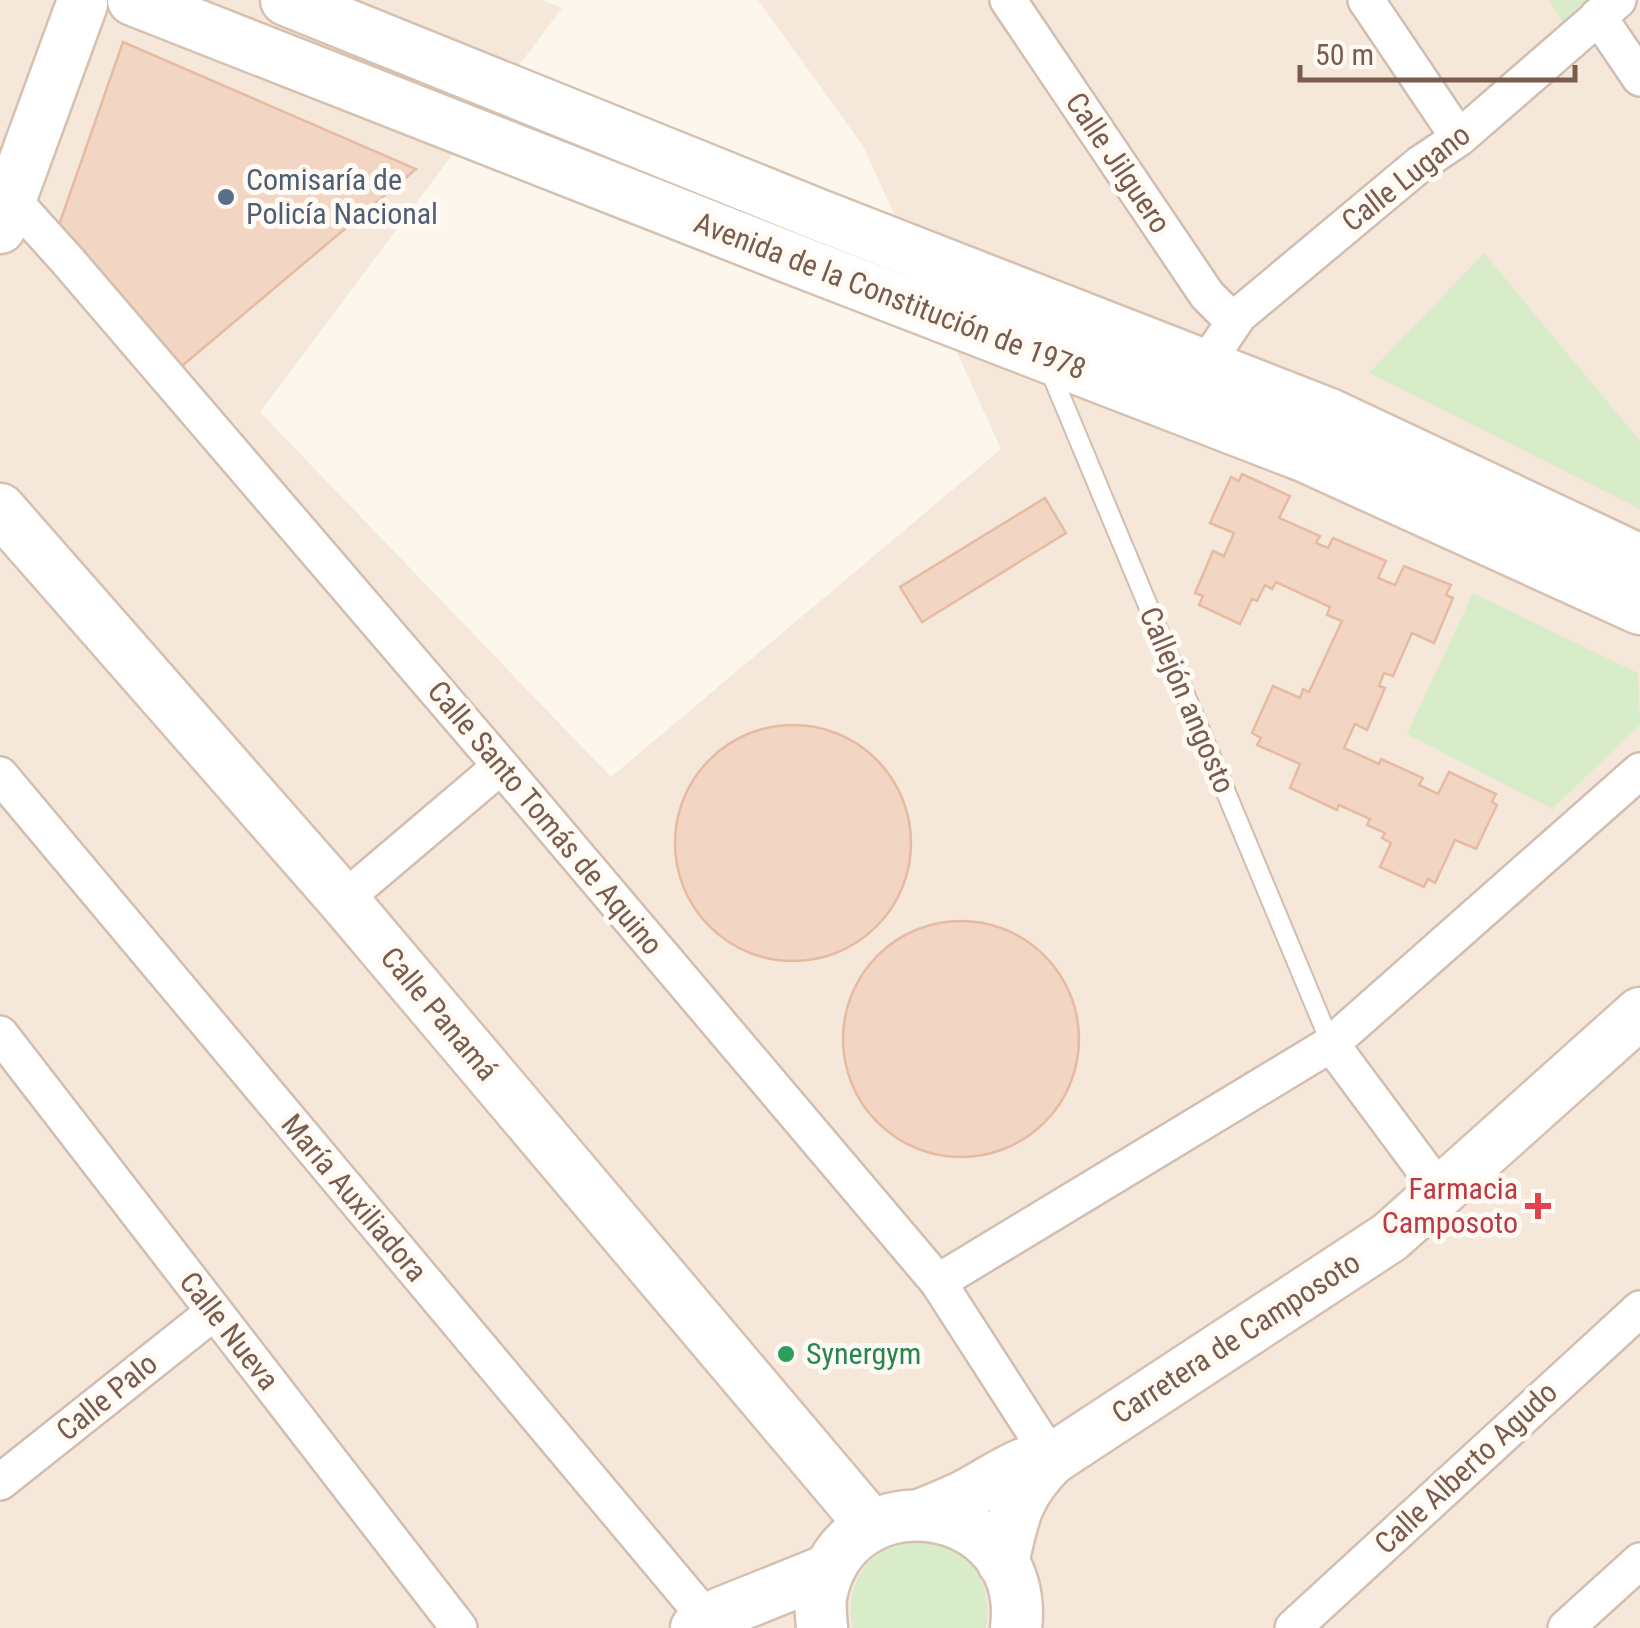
<svg xmlns="http://www.w3.org/2000/svg" width="1640" height="1628" viewBox="0 0 1640 1628" font-family="'Roboto Condensed',sans-serif">
<style>
.residential{fill:#f5e8da}
.green{fill:#d8ecc9}
.building{fill:#f3d5c3;stroke:#e6bba3;stroke-width:2.5}
.lines{fill:none;stroke-linecap:round;stroke-linejoin:round}
.lane-casing{stroke:#d1beb0;stroke-width:22}
.street-casing{stroke:#d1beb0;stroke-width:40}
.secondary-casing{stroke:#d6c0b0;stroke-width:55}
.lane{stroke:#fff;stroke-width:18}
.street{stroke:#fff;stroke-width:35}
.secondary{stroke:#fff;stroke-width:50}
.service-dot{fill:#5c6f8a;stroke:#fffaf3;stroke-width:4}
.health-dot{fill:#e0444e;stroke:#fffaf3;stroke-width:4}
.leisure-dot{fill:#2e9e5b;stroke:#fffaf3;stroke-width:4}
.labels{text-anchor:middle;stroke-width:10;stroke-linejoin:round;paint-order:stroke}
.street-label{font-size:30px;fill:#7a5c4d;stroke:#fffaf3}
.service-label{font-size:30px;fill:#4e5e75;stroke:#fffaf3;text-anchor:start}
.health-label{font-size:30px;fill:#be3a42;stroke:#fffaf3;text-anchor:end}
.leisure-label{font-size:30px;fill:#27864d;stroke:#fffaf3;text-anchor:start}
</style>
<rect width="100%" height="100%" fill="#fdf6ec"/>
<!-- residential -->
<path class="residential" d="M0 0H542L562 8 260 412 611 777 1001 449 863 146 758 0H1640V1628H0Z"/>
<!-- green -->
<path class="green" d="M1549 0H1585L1563 23Z
M1484 253 1640 441V509L1369 373Z
M1473 593 1638 673 1640 725 1552 809 1407 734Z
M914 1541C922 1541 931 1541 939 1543 976 1554 993 1592 986 1628H853C844 1596 860 1561 890 1547 897 1544 906 1542 914 1541Z"/>
<!-- building -->
<path class="building" d="M123 42 416 169 182 366 59 225Z
M1242 474 1290 496 1279 518 1320 536 1316 543 1328 548 1333 538 1386 561 1378 578 1395 585 1404 566 1451 585 1446 595 1453 598 1434 643 1412 633 1393 676 1384 673 1379 686 1385 688 1367 730 1355 724 1344 748 1379 764 1381 759 1423 778 1419 785 1438 794 1449 772 1496 794 1492 802 1497 805 1476 849 1455 840 1435 883 1428 879 1424 887 1380 867 1391 843 1382 838 1385 833 1367 825 1370 819 1339 805 1337 810 1290 788 1300 764 1257 745 1261 738 1252 733 1273 686 1300 698 1303 689 1309 692 1342 621 1327 615 1330 607 1276 582 1272 589 1265 585 1257 601 1252 599 1240 624 1199 605 1203 596 1195 593 1213 551 1224 556 1234 533 1210 523 1231 477 1239 481Z
M1045 498 1066 533 922 622 900 587Z
M675 843a118 118 0 1 1 236 0a118 118 0 1 1-236 0Z
M843 1039a118 118 0 1 1 236 0a118 118 0 1 1-236 0Z"/>
<g class="lines">
<defs>
<path id="lane" d="M1048 366 1331 1044"/>
<path id="street" d="M1008 0 1207 295 1234 322
M1366 0 1459 138
M1598 16 1640 78
M11 198 67 260 501 766 938 1282 1052 1459
M1205 365 1239 315 1420 164 1459 138 1618 0
M0 775 708 1620
M343 900 501 766
M0 1034 459 1628
M1331 1044 1441 1192
M938 1282 1331 1044 1640 771
M0 1482 214 1312
M1293 1628 1640 1309
M1566 1628 1640 1561"/>
<path id="secondary" d="M133 0 798 261 1306 457 1640 609
M286 0 819 215 1327 413 1640 560
M0 228 82 4
M0 509 343 900 871 1525
M922 1514C937 1508 952 1502 966 1495 993 1482 1021 1457 1052 1459
M1003 1563C1013 1517 1017 1493 1052 1459L1390 1237 1640 1013
M696 1628 718 1614 830 1569
M822 1628C821 1618 820 1607 821 1597 844 1471 1032 1499 1016 1628"/>
</defs>
<!-- lane casing -->
<use href="#lane" class="lane-casing"/>
<!-- street casing -->
<use href="#street" class="street-casing"/>
<!-- secondary casing -->
<use href="#secondary" class="secondary-casing"/>
<!-- lane -->
<use href="#lane" class="lane"/>
<!-- street -->
<use href="#street" class="street"/>
<!-- secondary -->
<use href="#secondary" class="secondary"/>
</g>
<!-- markers -->
<circle class="service-dot" cx="226" cy="197" r="10"/>
<path class="health-dot" d="M1533 1191h10v10h10v10h-10v10h-10v-10h-10v-10h10z"/>
<circle class="leisure-dot" cx="786" cy="1354" r="10"/>
<g class="labels">
<!-- street labels -->
<g class="street-label">
<text transform="translate(1118 163) rotate(56)" y="10">Calle Jilguero</text>
<text transform="translate(1406 178) rotate(-38)" y="10">Calle Lugano</text>
<text transform="translate(890 296) rotate(21)" y="10">Avenida de la Constitución de 1978</text>
<text transform="translate(1187 700) rotate(67)" y="10">Callejón angosto</text>
<text transform="translate(545 818) rotate(50)" y="10">Calle Santo Tomás de Aquino</text>
<text transform="translate(439 1014) rotate(50)" y="10">Calle Panamá</text>
<text transform="translate(354 1198) rotate(50)" y="10">María Auxiliadora</text>
<text transform="translate(229 1331) rotate(52)" y="10">Calle Nueva</text>
<text transform="translate(1236 1338) rotate(-33)" y="10">Carretera de Camposoto</text>
<text transform="translate(107 1397) rotate(-39)" y="10">Calle Palo</text>
<text transform="translate(1466 1468) rotate(-43)" y="10">Calle Alberto Agudo</text>
</g>
<!-- service labels -->
<g class="service-label">
<text x="246" y="190">Comisaría de<tspan x="246" dy="34">Policía Nacional</tspan></text>
</g>
<!-- health labels -->
<g class="health-label">
<text x="1518" y="1199">Farmacia<tspan x="1518" dy="34">Camposoto</tspan></text>
</g>
<!-- leisure labels -->
<g class="leisure-label">
<text x="806" y="1364">Synergym</text>
</g>
</g>
<!-- scale -->
<path d="M1300 65v15h275v-15" fill="none" stroke="#7a5c4d" stroke-width="5"/>
<text x="1315" y="65" font-size="30" fill="#7a5c4d" stroke="#fffaf3" stroke-width="8" paint-order="stroke">50 m</text>
</svg>
